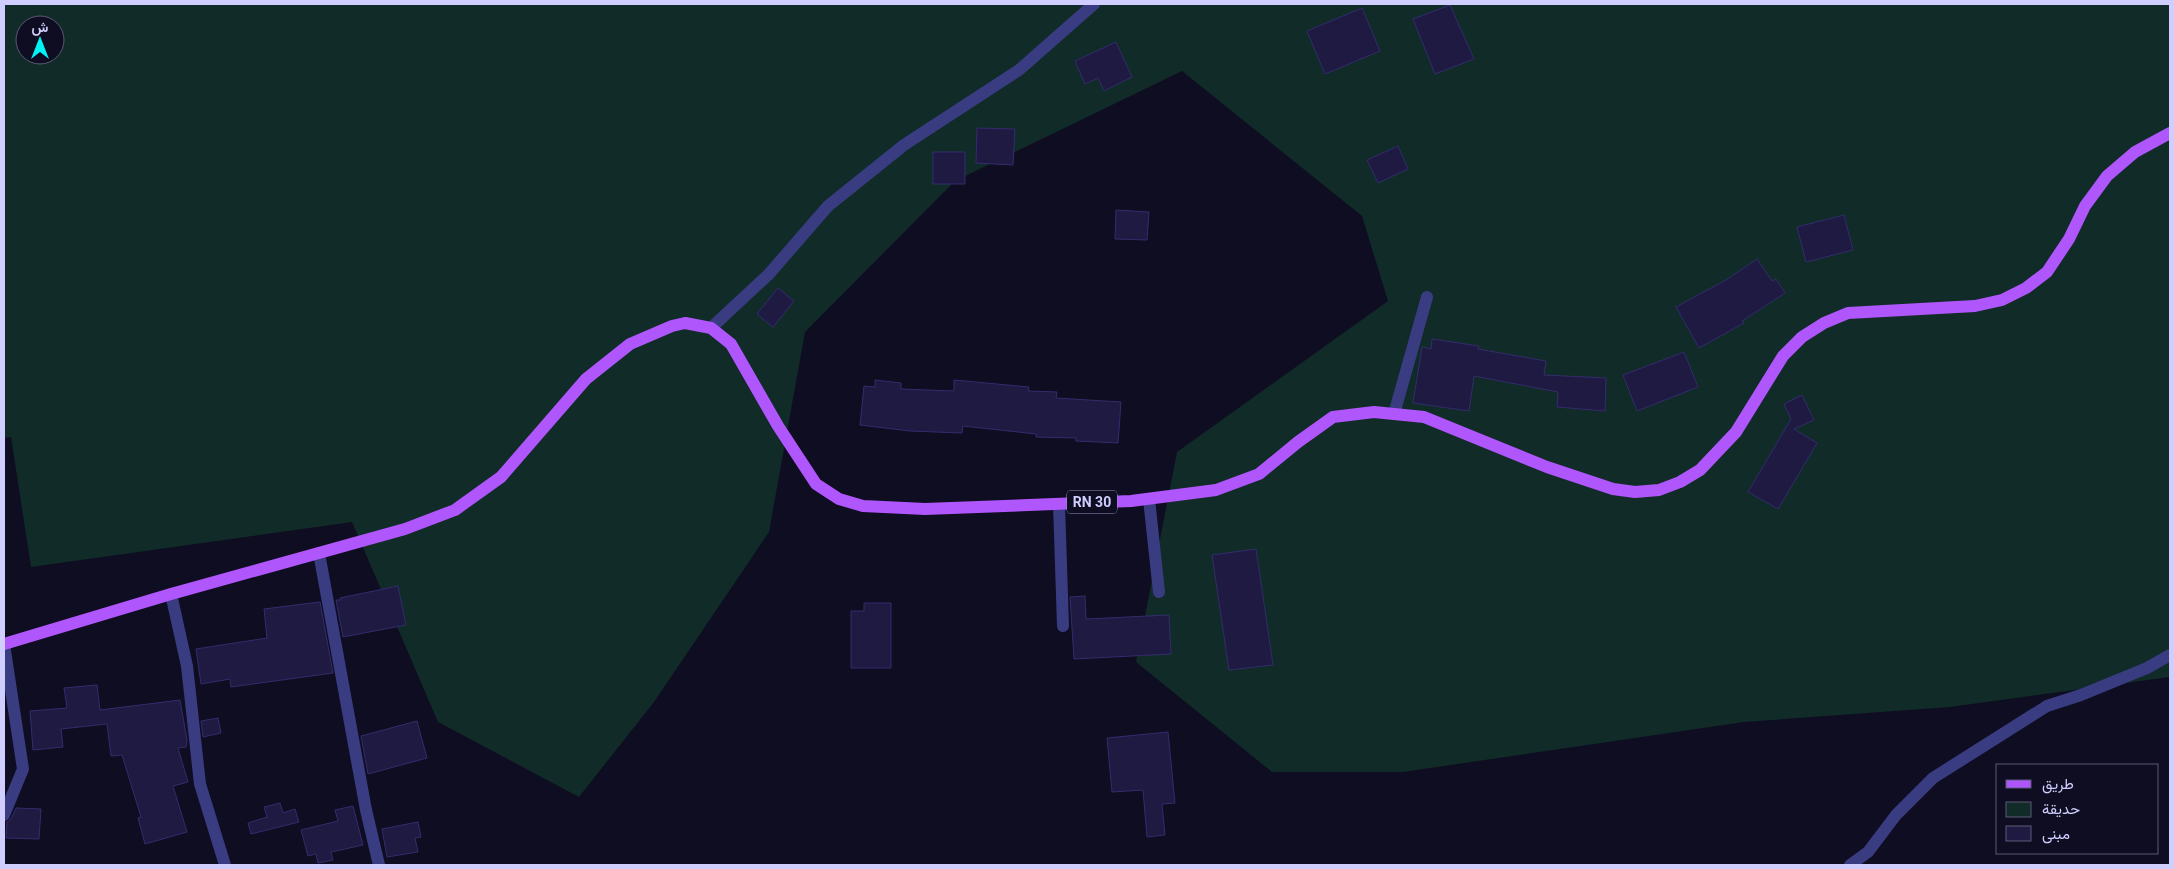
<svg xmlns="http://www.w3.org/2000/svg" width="2174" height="869" viewBox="0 0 2174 869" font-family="Roboto,Vazirmatn,sans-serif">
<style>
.green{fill:#102b28;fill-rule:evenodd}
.building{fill:#1e1a42;stroke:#332c6d}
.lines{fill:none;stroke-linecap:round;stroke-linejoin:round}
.minor{stroke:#393c80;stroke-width:12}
.major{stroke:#b056fd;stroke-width:12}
.labels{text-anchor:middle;stroke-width:4;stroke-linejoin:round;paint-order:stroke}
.shield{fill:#0f0d21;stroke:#9594bc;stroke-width:1}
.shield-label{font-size:14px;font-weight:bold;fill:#cfcefe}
</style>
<rect width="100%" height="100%" fill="#0f0d21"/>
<!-- green -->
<path class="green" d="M4 4H2170V677L1950 707 1744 722 1403 772H1272L1136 662 1177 452 1388 301 1362 216 1182 71 955 181 805 332 769 532 654 702 579 797 438 722 352 522 31 567 11 437 4 438ZM25 25H55V55H25Z"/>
<!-- building -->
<path class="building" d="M1450 5 1474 59 1435 74 1413 19Z
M1362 8 1380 51 1325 74 1307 31Z
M1116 42 1132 77 1104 91 1098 78 1085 84 1075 61Z
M977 128 1015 129 1013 165 976 163Z
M1398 146 1408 169 1378 183 1367 160Z
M933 152H965V184H933Z
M1116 210 1149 212 1147 240 1115 239Z
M1844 215 1853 250 1806 262 1797 227Z
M1757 259 1772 281 1776 279 1785 293 1742 321 1744 323 1699 348 1676 307 1726 280Z
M778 288 794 301 773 327 757 314Z
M1432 339 1479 346 1478 349 1546 361 1544 375 1606 378 1605 411 1557 407 1558 392 1474 376 1469 411 1413 403 1422 347 1431 349Z
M1684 352 1698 387 1637 411 1623 375Z
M875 380 901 383V389L954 391V380L1029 387 1028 391 1057 392 1056 398 1121 402 1118 443 1076 441V438L1036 437V434L963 426 962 433 910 431 860 425 864 386 875 387Z
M1802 395 1814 420 1794 429 1817 443 1778 509 1748 492 1791 419 1784 404Z
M1256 549 1273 665 1229 670 1212 555Z
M398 586 406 625 343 637 336 600H341L340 598Z
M1085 596 1086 619 1169 615 1171 654 1074 659 1070 597Z
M320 602 333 673 231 687 230 679 201 684 196 649 267 638 264 609Z
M864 603H891V668H851V611H864Z
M97 685 100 710 180 700 187 740 186 747 178 748 188 782 173 786 187 832 145 844 138 818 141 817 122 755 111 756 107 724 61 729 63 747 33 750 30 711 67 708 64 688Z
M218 718 221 733 203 737 201 721Z
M417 721 427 758 368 774 361 736Z
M1168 732 1175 803 1162 804 1165 835 1147 837 1143 790 1112 792 1107 738Z
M280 803 283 813 295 809 299 822 251 834 248 823 267 817 264 807Z
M353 806 363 845 331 852 333 860 318 863 316 854 308 856 301 830 338 821 335 810Z
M16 808 41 809 39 839 6 838 7 822 11 819Z
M418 822 421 837 415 838 418 852 387 857 382 829Z"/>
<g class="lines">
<!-- minor -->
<path class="minor" d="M711 328 769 274 828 206 904 145 1019 70 1094 4
M1394 414 1427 297
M1149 499 1159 592
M1059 504 1063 626
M319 553 366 810 379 865
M171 594 187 666 200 784 225 865
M4 815 23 769 4 644
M1850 865 1868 852 1896 815 1933 778 2047 706 2081 695 2147 668 2170 655"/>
<!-- major -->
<path class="major" d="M4 644 171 594 405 529 455 510 501 477 586 379 630 344 672 326 685 323 711 328 731 344 778 426 816 484 839 499 863 506 925 509 1131 501 1216 490 1259 474 1298 442 1333 417 1374 412 1424 417 1547 467 1613 489 1635 492 1659 490 1680 482 1700 470 1736 432 1783 356 1802 337 1824 323 1848 313 1975 306 2002 300 2026 288 2047 272 2069 239 2085 206 2107 176 2135 152 2170 133"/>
</g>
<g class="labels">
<!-- shield labels -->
<rect class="shield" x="1067" y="490.5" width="50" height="23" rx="4"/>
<g class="shield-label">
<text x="1092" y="507">RN 30</text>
</g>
</g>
<!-- border -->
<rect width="2174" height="869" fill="none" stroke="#cfcefe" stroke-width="10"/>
<!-- legend -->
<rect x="1996" y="764" width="162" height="90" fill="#0f0d21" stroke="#5c5a79"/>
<rect x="2006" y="780" width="25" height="8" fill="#b056fd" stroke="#5c5a79"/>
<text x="2042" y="789" font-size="15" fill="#cfcefe">طريق</text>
<rect x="2006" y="802" width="25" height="15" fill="#102b28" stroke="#5c5a79"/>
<text x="2042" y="814" font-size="15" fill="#cfcefe">حديقة</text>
<rect x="2006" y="826" width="25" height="15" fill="#1e1a42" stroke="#5c5a79"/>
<text x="2042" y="839" font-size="15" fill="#cfcefe">مبنى</text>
<!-- north arrow -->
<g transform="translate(40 40)"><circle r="24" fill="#0f0d21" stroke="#5c5a79"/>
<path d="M0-4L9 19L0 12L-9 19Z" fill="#03f2f6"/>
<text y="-8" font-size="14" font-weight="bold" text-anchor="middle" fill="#cfcefe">ش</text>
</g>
</svg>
